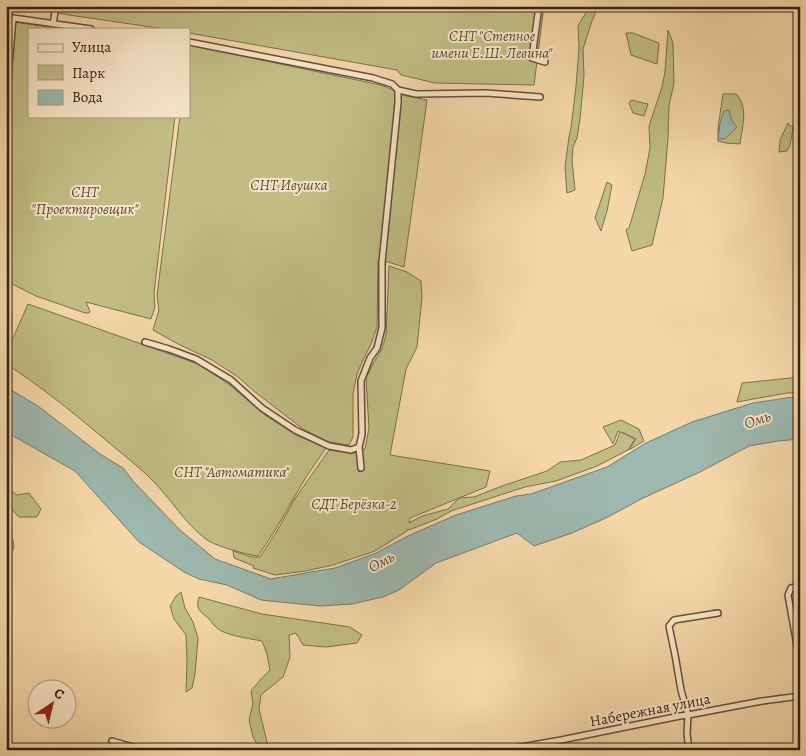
<svg xmlns="http://www.w3.org/2000/svg" width="806" height="756" viewBox="0 0 806 756" font-family="Alegreya,serif">
<style>
.green{fill:#c1bd85;stroke:#7b6f4e}
.water{fill:#9db8af;stroke:#737c72}
.lines{fill:none;stroke-linecap:round;stroke-linejoin:round}
.minor-casing{stroke:#654e3b;stroke-width:8}
.minor{stroke:#f8e5c8;stroke-width:5}
.labels{text-anchor:middle;stroke-width:4;stroke-linejoin:round;paint-order:stroke}
.park-label{font-size:15px;font-style:italic;fill:#584832;stroke:#f8e5c8}
.street-label{font-size:15px;fill:#352116;stroke:#f8e5c8}
.water-label{font-size:16px;font-style:italic;fill:#544e44;stroke:#f8e5c8}
</style>
<rect width="100%" height="100%" fill="#f5d7aa"/>
<filter id="stains"><feTurbulence type="fractalNoise" baseFrequency=".004" numOctaves="4"/><feColorMatrix values="0 0 0 0 .2 0 0 0 0 .09 0 0 0 0 .02 0 0 0 .5 -.17"/></filter>
<radialGradient id="worn" r=".72"><stop offset=".6" stop-color="#630" stop-opacity="0"/><stop offset="1" stop-color="#630" stop-opacity=".3"/></radialGradient>
<!-- green -->
<path class="green" d="M20 6H544L534 85 435 83 401 75 397 70 189 33V29H165L69 15Z
M590 6H597L598 7 592 21 583 49 584 76 580 119 577 138 573 147 572 160 575 190 567 193 565 167 569 137 571 128 576 86 579 49 578 26Z
M6 21 64 29H29V116H175L154 293 155 307 151 319 86 302 90 311 89 313H85L36 296 6 281Z
M668 30 673 43 674 83 669 106 668 138 663 198 652 245 632 251 626 230 629 228 645 174 650 148 649 126 662 87 665 72Z
M626 33H633L659 43 657 64 631 55Z
M189 45 381 85 407 96 427 100 404 267 388 262 378 261 377 327 371 344 363 360 357 374 353 394V437L349 445 329 442 303 429 255 392 238 377 212 360 178 344 153 330 159 310 157 295 180 116H189Z
M723 94H736C749 107 742 128 740 144L726 143 718 141V128Z
M631 100 648 104 644 116 633 113 629 103Z
M788 123 793 128 790 146 787 151 779 152 780 140Z
M607 182 612 185 607 211 601 231 595 218Z
M389 266 407 272 421 281 422 297 417 347 406 369 390 455 490 471 486 487 410 518 409 523 422 516 448 509 459 498 474 497 502 486 547 471 560 462 581 460 615 445 620 432 618 431 613 444 603 427 621 420 639 429 644 441 629 450 636 439 621 432 635 439 628 450 597 466 556 481 525 487 451 511 437 519 409 530 408 529 407 531 375 551 333 565 306 571 275 575 253 568 254 566 234 558 233 551 252 557H260L277 531 294 500 329 450 354 453 365 449 369 428 366 378 374 362 382 349 386 335Z
M28 304 198 364 230 385 265 415 296 435 326 448 306 477 274 532 258 556C247 555 216 546 207 540 183 522 169 495 147 475 132 461 116 449 101 436 70 410 39 385 6 364V354Z
M800 377V393H787L737 402 742 383Z
M6 487H9L16 495 29 493 41 509 37 517H19L6 503Z
M6 532 12 536 14 546 6 572Z
M181 592 185 608 193 622 198 638 195 674 192 688 186 692 187 661 186 635 174 619 170 606 176 596Z
M199 597 262 614 350 627 362 635 357 643 326 647 303 645 296 633 289 635 290 657 283 677 261 695 259 709 268 746 265 750H260L253 737 249 720 253 704 251 691 261 679 270 670 267 654 262 641C251 639 224 635 217 628 214 626 212 622 209 619 201 611 195 611 199 597Z"/>
<!-- water -->
<path class="water" d="M729 110C730 117 732 122 737 127L725 139H718L720 123 724 111Z
M6 387 38 406 100 454 123 468 134 482 180 530 215 559 271 579 335 568 376 553 410 535 456 515 516 496 531 494 607 467 646 443 692 422 753 403 800 396V439L778 441 749 446 700 472 641 499 608 517 572 533 534 546 517 533 436 563 399 590 383 597 352 604 320 606 261 600 227 585 199 579 184 572 139 542 75 471 6 432Z"/>
<g class="lines">
<defs>
<path id="minor" d="M539 6 532 58 545 62
M6 17 91 29
M53 24 56 6
M189 42 373 78 392 84 398 90 416 94 486 93 540 97
M6 103 13 18
M145 342 169 349 196 359 231 380 262 408 295 430 329 446 351 450 359 447
M361 468 359 447 362 434 361 381 370 358 377 348 382 328V262L398 103V90
M800 586 791 588 788 595 800 662
M112 741 143 750
M504 750 561 740 680 716 688 715 762 701 800 696
M689 750 687 734 688 715 681 690 675 655 669 626 674 620 718 613"/>
</defs>
<!-- minor casing -->
<use href="#minor" class="minor-casing"/>
<!-- minor -->
<use href="#minor" class="minor"/>
</g>
<g class="labels">
<!-- park labels -->
<g class="park-label">
<text x="492" y="41">СНТ "Степное<tspan x="492" dy="17">имени Е.Ш. Левина"</tspan></text>
<text x="289" y="190">СНТ Ивушка</text>
<text x="85" y="197">СНТ<tspan x="85" dy="17">"Проектировщик"</tspan></text>
<text x="232" y="477">СНТ "Автоматика"</text>
<text x="354" y="509">СДТ Берёзка-2</text>
</g>
<!-- street labels -->
<g class="street-label">
<text transform="translate(650 710) rotate(-11)" y="5">Набережная улица</text>
</g>
<!-- water labels -->
<g class="water-label">
<text transform="translate(757 419) rotate(-19)" y="6">Омь</text>
<text transform="translate(381 561) rotate(-27)" y="6">Омь</text>
</g>
</g>
<!-- margin -->
<rect width="806" height="756" fill="none" stroke="#f5d7aa" stroke-width="25"/>
<rect x="8" y="8" width="791" height="741" fill="none" stroke="#352116" stroke-width="2.5"/>
<rect x="12" y="12" width="781" height="731" fill="none" stroke="#352116"/>
<!-- legend -->
<rect x="28" y="28" width="162" height="90" fill="#f8e5c8" stroke="#aa9781"/>
<rect x="38" y="44" width="25" height="8" fill="#f8e5c8" stroke="#aa9781"/>
<text x="72" y="52" font-size="15" fill="#352116">Улица</text>
<rect x="38" y="65" width="25" height="15" fill="#c1bd85" stroke="#aa9781"/>
<text x="72" y="78" font-size="15" fill="#352116">Парк</text>
<rect x="38" y="90" width="25" height="15" fill="#9db8af" stroke="#aa9781"/>
<text x="72" y="102" font-size="15" fill="#352116">Вода</text>
<!-- north arrow -->
<g transform="translate(52 704) rotate(35)"><circle r="24" fill="#f8e5c8" stroke="#aa9781"/>
<path d="M0-4L9 19L0 12L-9 19Z" fill="#8f2418"/>
<text y="-8" font-size="14" font-weight="bold" text-anchor="middle" fill="#352116">С</text>
</g>
<rect width="100%" height="100%" filter="url(#stains)"/>
<rect width="100%" height="100%" fill="url(#worn)"/>
</svg>
